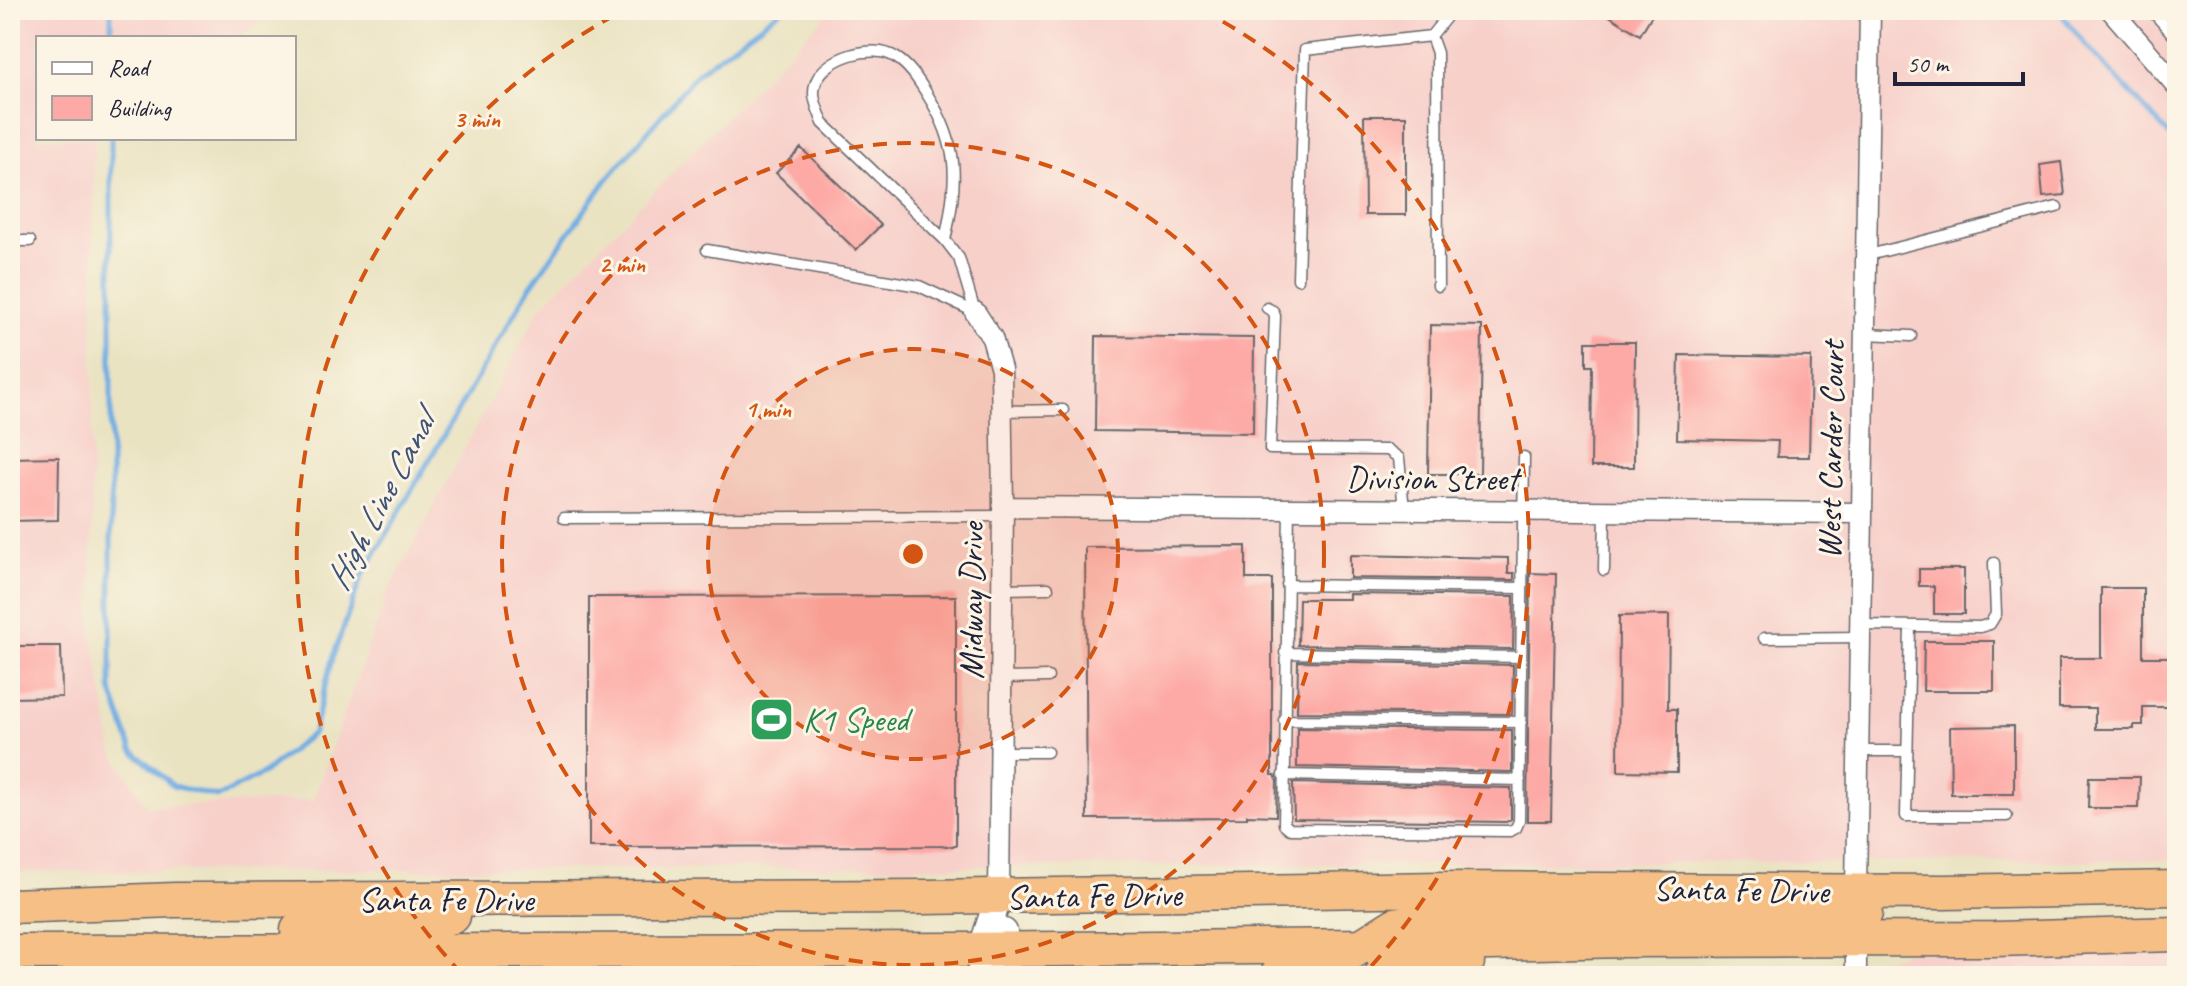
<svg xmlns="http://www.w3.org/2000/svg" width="2187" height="986" viewBox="0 0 2187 986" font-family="Caveat,sans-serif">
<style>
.built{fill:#f7d0ca}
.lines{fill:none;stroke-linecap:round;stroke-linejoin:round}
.stream{stroke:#72ade3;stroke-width:5}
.building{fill:#fda9a5}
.service-casing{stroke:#68666a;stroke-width:13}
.minor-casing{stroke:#68666a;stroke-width:23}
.tertiary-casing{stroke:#68666a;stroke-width:29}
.trunk-casing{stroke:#68666a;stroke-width:37}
.service{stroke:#fff;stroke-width:10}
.minor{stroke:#fff;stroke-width:20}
.tertiary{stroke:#fff;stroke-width:26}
.trunk{stroke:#f5bf86;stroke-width:34}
.ring{fill:none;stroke:#d45411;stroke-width:4;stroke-dasharray:14 10}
.labels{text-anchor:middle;stroke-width:6;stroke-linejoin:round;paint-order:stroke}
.street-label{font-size:34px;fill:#22223b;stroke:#fcf5e5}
.leisure-label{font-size:34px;fill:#27864d;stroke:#fcf5e5;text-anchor:start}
.water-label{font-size:36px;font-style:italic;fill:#3e5376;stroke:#fcf5e5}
.centre{fill:#d45411;stroke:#fcf5e5;stroke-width:4}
.ring-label{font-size:24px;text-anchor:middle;font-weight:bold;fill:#d45411;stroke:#fcf5e5;stroke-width:6;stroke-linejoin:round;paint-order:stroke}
</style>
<rect width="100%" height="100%" fill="#fcf5e5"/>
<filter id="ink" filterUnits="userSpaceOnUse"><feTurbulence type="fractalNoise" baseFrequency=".0125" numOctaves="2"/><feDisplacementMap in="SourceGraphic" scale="16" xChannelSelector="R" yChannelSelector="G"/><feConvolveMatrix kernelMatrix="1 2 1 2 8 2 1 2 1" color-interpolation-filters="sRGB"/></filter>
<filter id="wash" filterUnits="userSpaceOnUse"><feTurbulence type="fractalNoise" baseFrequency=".006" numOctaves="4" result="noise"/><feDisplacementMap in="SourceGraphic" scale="32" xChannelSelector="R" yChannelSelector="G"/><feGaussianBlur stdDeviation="1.8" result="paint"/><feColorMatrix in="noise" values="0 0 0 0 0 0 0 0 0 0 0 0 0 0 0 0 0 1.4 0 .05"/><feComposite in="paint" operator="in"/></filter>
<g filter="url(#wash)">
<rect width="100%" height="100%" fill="#eae3c2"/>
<!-- built -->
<path class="built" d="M10 10H261L262 20 236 38H38V138H94L91 625 113 753 148 807 313 800 387 594 540 308 831 10H2177V860L10 872Z
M2177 944V976H1875L1884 960 1907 952Z"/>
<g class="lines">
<!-- stream -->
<path class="stream" d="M111 10V38
M2058 10 2084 43 2177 143
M111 138V689L132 750 173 786 218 797 264 773 313 733 332 659 362 576 528 290 605 182 698 72 781 10"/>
</g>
<g id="blocks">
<!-- building -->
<path class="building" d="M1600 10H1655L1640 35Z
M1364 116H1406V215H1365Z
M801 148 881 225 856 250 776 173Z
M2061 162 2065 195 2043 197 2040 165Z
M1430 325 1482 326 1480 474H1428Z
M1096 336 1254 338 1253 433 1095 431Z
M1586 342H1635L1634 467H1591L1592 366H1586Z
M1679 355 1811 357 1809 457H1777L1778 441 1677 439Z
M59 457 58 520 10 521V458Z
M1246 546V579H1272V775H1275L1277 780 1276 816 1247 815V818L1087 819 1085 547Z
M1350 555 1508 558V573H1514V580L1350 578Z
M1919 569H1964V614H1934V586H1919Z
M1530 573 1556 574 1551 821H1527Z
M2101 588H2143V657H2177V707H2143V725H2134V729H2095V708H2059V658H2101Z
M1349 594 1514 596 1513 649 1298 645 1299 599H1349Z
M956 596V846L589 847V597Z
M1669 615 1668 709H1677V772L1618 771 1619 616Z
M1924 641H1994V691H1923Z
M15 646H61L62 697 10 698V659H14Z
M1298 661 1513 665 1512 714 1297 712Z
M2014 726V794H1951L1950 727Z
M1297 728 1512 730V772L1297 767Z
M2089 777H2140L2139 808H2088Z
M1293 783 1511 788V819L1506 822 1294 819Z"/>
</g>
</g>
<g filter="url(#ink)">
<use href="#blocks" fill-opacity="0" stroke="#68666a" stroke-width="2"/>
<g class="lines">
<defs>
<path id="service" d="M2151 10 2177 39
M1431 36 1452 10
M945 240C958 181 960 146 927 94 919 81 909 65 895 57 873 43 825 57 816 82 810 96 819 111 823 123L945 240 959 258 975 312
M10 241H30
M707 250 919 286 975 312
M1865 256 2057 207
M1298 279 1305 50 1431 36 1437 53 1438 286
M1267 308 1273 311 1275 316 1270 449 1388 450 1399 458 1404 510
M1864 334 1911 336
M1001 411 1063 410
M1289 509 1284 824 1290 829 1510 831 1516 828 1519 821 1524 457
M564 518 1003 516
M1604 570 1605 511
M1287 585 1522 588
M1003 589 1048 588
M1859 625 1980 627 1990 624 1996 614 1994 563
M1910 626 1906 816H2007
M1764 638 1858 637
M1285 653 1521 657
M1002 678 1048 677
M1284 720 1521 722
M1856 751H1906
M1001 752H1047
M1283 775 1520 780"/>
<path id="minor" d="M2111 10 2177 86
M975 312 992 338 1001 369 1003 507 999 896
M1003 507 1861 513
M1856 890 1870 10
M1856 976V939"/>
<path id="tertiary" d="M1004 932 1007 976
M981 976V950L999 896"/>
<path id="trunk" d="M10 906 175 900 924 897 1443 889 1945 892 2177 888
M298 930 432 921 453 916
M10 952 960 950 1364 946 1626 940 1994 939 2177 934
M864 970H894L918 976
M1277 976 1308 971 1344 957 1395 925 1436 918 1865 913
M1381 976 1467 962"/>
</defs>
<!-- service casing -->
<use href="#service" class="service-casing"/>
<!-- minor casing -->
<use href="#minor" class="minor-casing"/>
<!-- tertiary casing -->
<use href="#tertiary" class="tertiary-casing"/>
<!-- trunk casing -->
<use href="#trunk" class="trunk-casing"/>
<!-- service -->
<use href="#service" class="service"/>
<!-- minor -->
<use href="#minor" class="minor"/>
<!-- tertiary -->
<use href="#tertiary" class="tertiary"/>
<!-- trunk -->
<use href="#trunk" class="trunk"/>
</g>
</g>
<!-- distance rings -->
<circle cx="913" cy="554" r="205" fill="#d45411" fill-opacity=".12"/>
<g class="ring">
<circle cx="913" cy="554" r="205"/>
<circle cx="913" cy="554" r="411"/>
<path d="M462 974A616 616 0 0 1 624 10M1202 10A616 616 0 0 1 1364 974"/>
</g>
<!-- icons -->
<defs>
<symbol id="stadium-square" viewBox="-11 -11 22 22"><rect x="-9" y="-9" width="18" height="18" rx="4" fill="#2e9e5b" stroke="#fcf5e5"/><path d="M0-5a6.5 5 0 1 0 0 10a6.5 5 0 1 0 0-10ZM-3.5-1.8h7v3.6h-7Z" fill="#fff"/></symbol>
</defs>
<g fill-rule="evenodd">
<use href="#stadium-square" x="746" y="694" width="51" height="51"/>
</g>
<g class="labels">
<!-- street labels -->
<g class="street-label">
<text transform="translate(1830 450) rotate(-89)" y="12">West Carder Court</text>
<text x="1432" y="490">Division Street</text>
<text transform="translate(971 601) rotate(-90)" y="12">Midway Drive</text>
<text transform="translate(1741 889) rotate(1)" y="12">Santa Fe Drive</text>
<text transform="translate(1094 895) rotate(-1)" y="12">Santa Fe Drive</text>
<text x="446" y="911">Santa Fe Drive</text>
</g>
<!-- leisure labels -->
<g class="leisure-label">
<text x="803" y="731">K1 Speed</text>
</g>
<!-- water labels -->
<g class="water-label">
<text transform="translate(379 501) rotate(-62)" y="13">High Line Canal</text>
</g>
</g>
<circle cx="913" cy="554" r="12" class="centre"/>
<g class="ring-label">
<text x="477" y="127">3 min</text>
<text x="622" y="272">2 min</text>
<text x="768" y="417">1 min</text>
</g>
<!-- margin -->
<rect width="2187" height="986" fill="none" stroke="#fcf5e5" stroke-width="40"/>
<!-- legend -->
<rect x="36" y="36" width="260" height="104" fill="#fcf5e5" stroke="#a5a1a1" stroke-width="2"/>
<rect x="52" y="62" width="40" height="12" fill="#ffffff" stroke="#a5a1a1" stroke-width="2"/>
<text x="108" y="76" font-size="24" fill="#22223b">Road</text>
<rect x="52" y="96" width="40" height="24" fill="#fda9a5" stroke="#a5a1a1" stroke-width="2"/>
<text x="108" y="116" font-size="24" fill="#22223b">Building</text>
<!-- scale -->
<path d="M1895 72v12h128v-12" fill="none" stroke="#22223b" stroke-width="4"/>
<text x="1907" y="72" font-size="24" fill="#22223b" stroke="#fcf5e5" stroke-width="6" paint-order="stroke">50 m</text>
</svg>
